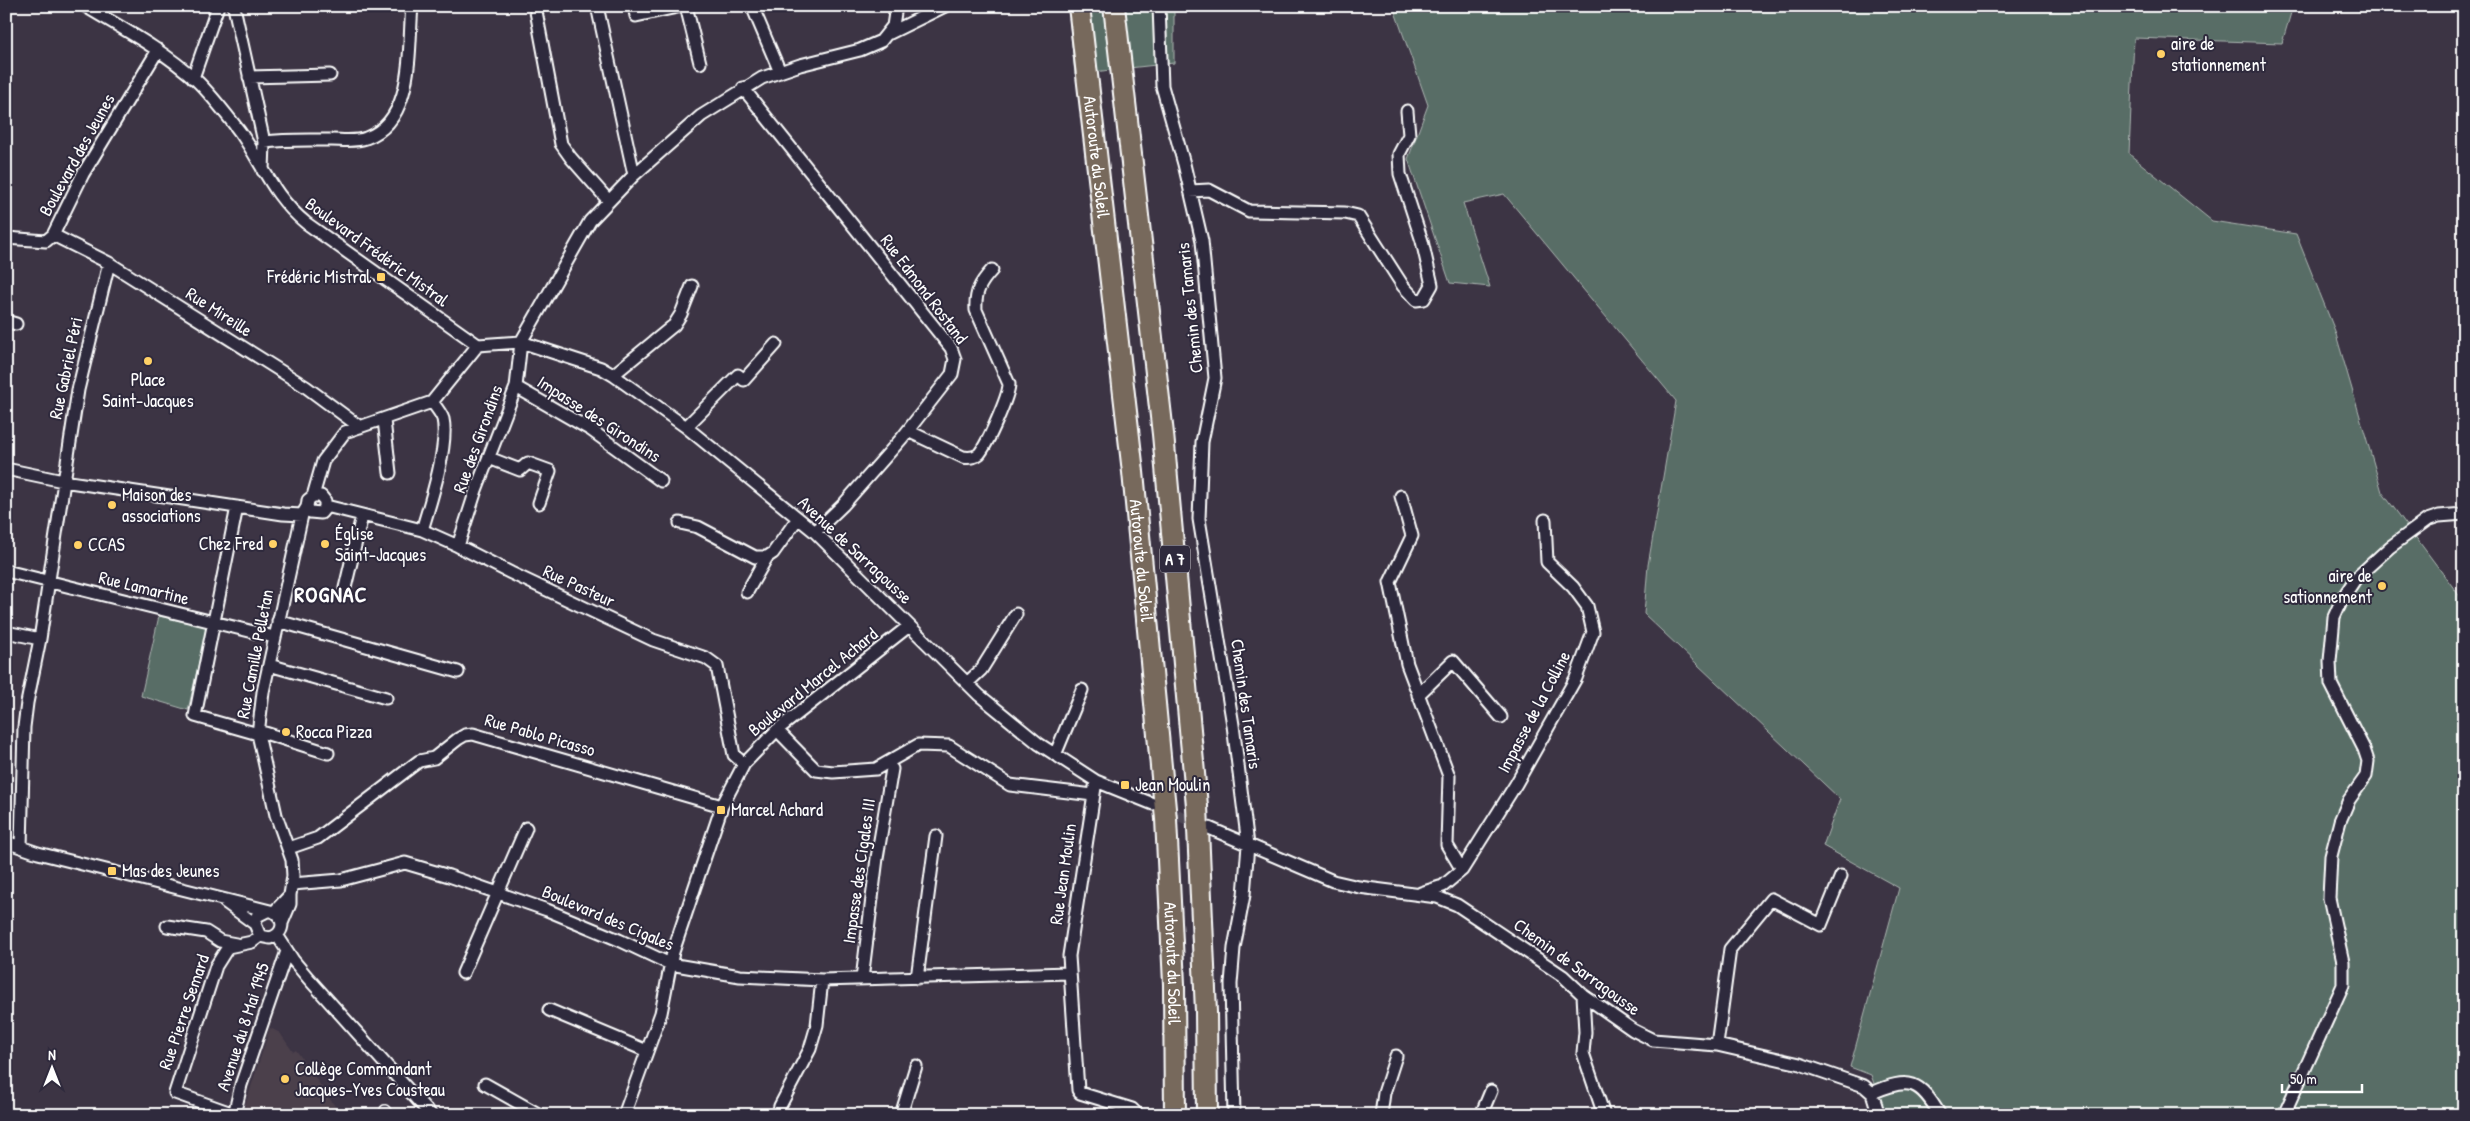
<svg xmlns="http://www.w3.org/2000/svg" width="2470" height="1121" viewBox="0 0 2470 1121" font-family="'Patrick Hand',sans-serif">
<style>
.built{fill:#4c404c}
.green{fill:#596d66;stroke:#acb6b2}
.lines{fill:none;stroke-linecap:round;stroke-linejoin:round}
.minor-tunnel{stroke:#504857;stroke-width:11;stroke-dasharray:11 5.5;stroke-linecap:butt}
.pedestrian-casing{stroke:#fff;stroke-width:12}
.minor-casing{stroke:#fff;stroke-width:15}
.motorway-casing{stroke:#fff;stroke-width:24}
.pedestrian{stroke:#2f2a3d;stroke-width:9}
.minor{stroke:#2f2a3d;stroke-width:11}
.motorway{stroke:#77695c;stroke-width:20}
.poi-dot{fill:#ffd166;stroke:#2f2a3d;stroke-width:2}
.labels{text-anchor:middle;stroke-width:4;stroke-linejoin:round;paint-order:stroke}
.shield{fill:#2f2a3d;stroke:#c1bfc5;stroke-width:1}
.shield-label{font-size:16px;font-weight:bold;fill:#fff}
.poi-label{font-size:18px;fill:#fff;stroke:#2f2a3d;text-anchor:start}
.street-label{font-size:18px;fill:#fff;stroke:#2f2a3d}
.district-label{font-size:22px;font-weight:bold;letter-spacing:1px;fill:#fff;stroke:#2f2a3d}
</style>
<rect width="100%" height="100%" fill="#3c3444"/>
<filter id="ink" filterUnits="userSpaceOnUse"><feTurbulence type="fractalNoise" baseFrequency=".02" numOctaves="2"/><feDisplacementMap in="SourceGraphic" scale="10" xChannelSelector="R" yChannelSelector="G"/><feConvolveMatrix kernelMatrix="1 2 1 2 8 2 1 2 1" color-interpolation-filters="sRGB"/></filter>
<g filter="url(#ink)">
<!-- built -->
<path class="built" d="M270 1028 280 1033 293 1052 296 1050 341 1115H242Z"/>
<!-- green -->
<path class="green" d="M1068 6H1174V63L1075 74Z
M1393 6H2293L2282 43 2134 38 2129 154 2212 221 2296 234 2335 331 2382 492 2464 602V1115H1885L1871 1075 1850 1067 1899 888 1823 846 1840 799 1644 614 1648 565 1676 401 1504 194 1463 203 1490 287 1450 283 1408 159 1428 105Z
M159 616 207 627 188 710 141 696Z"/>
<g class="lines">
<!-- minor-tunnel -->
<path class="minor-tunnel" d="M1162 808 1200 825"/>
<defs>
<path id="pedestrian" d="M385 1110 389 1115"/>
<path id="minor" d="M85 6C123 29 163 50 196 80 211 94 227 115 240 132 264 166 272 195 306 223L478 345 521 342 601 368 613 375 686 427 815 532 979 695 1039 744 1096 781 1153 804
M535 6 561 144 571 158 608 200
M597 6 634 175
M634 6 636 16 682 6
M686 6 700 63
M752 6 780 72
M1159 6 1162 86 1184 164 1202 241 1215 378 1202 442 1199 519 1233 725 1248 845 1244 895 1234 948 1231 984 1234 1115
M234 7 264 142 263 171
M890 33 945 6
M249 77 330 75
M193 78 218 6
M743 88 951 348 955 359 952 374 902 438 843 505 815 532
M264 142C287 139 309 140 332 140 342 140 356 142 366 138 415 121 408 48 412 6
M1190 191 1209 190 1249 211 1345 213 1358 216 1403 286 1416 300 1424 299 1432 285 1422 241 1400 174 1399 154 1409 135 1407 111
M53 235 109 263 306 387 360 427
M6 238 46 241 53 235 83 174 158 50
M6 321 16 324
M613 375 674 325 681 314 692 286
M516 387 591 430 661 481
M384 420 390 473
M686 427 738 375 744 380 776 344
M908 431 963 457C969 458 974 458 979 454 987 445 1009 396 1009 384L976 310C975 292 980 283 992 270
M489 458 520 470 528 463 550 471 539 503
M6 469 63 481 283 514 302 515
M313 496H321L325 501V508L321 513 310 512 307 507 308 500 313 496 323 461 345 432 432 402 478 345
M1401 496 1412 536 1390 582 1407 664 1449 776 1447 845 1462 870
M326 506 422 530 458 546 511 573 653 640 706 658 717 666 734 755 744 764
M237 507 195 716 258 734 265 733 328 753
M680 523 698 527 755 557H767L773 553 798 518
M422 530C430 504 449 445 443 419 441 413 436 407 432 402
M458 546 476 490 516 387 521 342 590 221 634 175 701 116 762 78 800 65 860 50 881 41 893 26 896 6
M6 571 274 637
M345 588 362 516
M747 592 767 557
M278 621 458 672
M6 632 40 639
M269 665 386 698
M967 683 981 670 1016 614
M1418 695 1453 661 1501 717
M777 730 816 770 833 772 876 769 918 745 949 746 1010 785 1093 795
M1055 755 1082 690
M1096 781 1069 956 1078 1090 1080 1093 1132 1109 1138 1115
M1209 828 1333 881 1359 887 1437 897 1457 905 1563 976 1583 995 1633 1030 1653 1040 1717 1045 1800 1064 1864 1086 1872 1093 1878 1112
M6 842 38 853 274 912C286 920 284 934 270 938L260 936 255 924 257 916 267 911
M21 847 24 727 27 703 40 639 78 390 109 263
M289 848 318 838 419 761 434 758 458 739 465 735 473 734 722 806
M292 884 341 880 405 863 449 876 547 910 619 940 670 964 740 976 822 980 1069 973
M1421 893 1443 886 1462 870 1516 784 1576 678 1593 632 1587 606 1573 587 1547 562 1545 520
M290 895 293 876 292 860 276 815 258 734 263 692 302 515 307 507
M225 902 255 924
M274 912 290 895V904L282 923
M167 926 206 932 220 941 236 944
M277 935 293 960 308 978 431 1115
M463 973 526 828
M917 978 936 836
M862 979 877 858 892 769
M1583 995 1585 1032 1583 1053 1604 1115
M549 1010 647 1051
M1717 1045 1730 949 1771 899 1821 925 1841 876
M485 1084 540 1115
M1872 1093C1910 1076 1920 1081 1940 1115
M234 1114 175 1093 216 966 228 947 252 942 260 936
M234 1115 241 1085 287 951
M624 1115 661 1013 673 952 722 806 744 764 777 730 909 626
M778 1115 780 1106 810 1049 817 1025 822 980
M901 1115 916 1066
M1381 1115 1384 1093 1396 1056
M1481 1115 1491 1091
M2284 1115 2343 985V962L2329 898 2331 856 2340 821 2349 800 2366 776 2368 761 2364 749 2331 684 2330 661 2334 617 2342 599 2356 578 2390 547 2427 520 2439 516 2464 514"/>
<g id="motorway">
<path id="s1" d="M1079 6 1133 472 1166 819 1174 984 1175 1115"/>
<path d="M1114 6 1163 434 1197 806 1206 1012 1207 1115"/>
</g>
</defs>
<!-- pedestrian casing -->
<use href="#pedestrian" class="pedestrian-casing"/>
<!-- minor casing -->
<use href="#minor" class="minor-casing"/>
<!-- motorway casing -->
<use href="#motorway" class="motorway-casing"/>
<!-- pedestrian -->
<use href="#pedestrian" class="pedestrian"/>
<!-- minor -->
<use href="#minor" class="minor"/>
<!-- motorway -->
<use href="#motorway" class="motorway"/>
</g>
</g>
<!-- markers -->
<g class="poi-dot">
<circle cx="2161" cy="54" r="5"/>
<rect x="376" y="272" width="10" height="10" rx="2.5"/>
<circle cx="148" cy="361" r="5"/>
<circle cx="112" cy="505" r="5"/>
<circle cx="273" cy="544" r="5"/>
<circle cx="325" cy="544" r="5"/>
<circle cx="78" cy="545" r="5"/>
<circle cx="2382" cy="586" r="5"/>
<circle cx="286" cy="732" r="5"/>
<rect x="1120" y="780" width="10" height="10" rx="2.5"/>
<rect x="716" y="805" width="10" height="10" rx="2.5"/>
<rect x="107" y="866" width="10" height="10" rx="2.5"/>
<circle cx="285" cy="1079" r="5"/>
</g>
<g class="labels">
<!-- shield labels -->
<rect class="shield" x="1160" y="545.5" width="30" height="27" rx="4"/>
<g class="shield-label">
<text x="1175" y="565">A 7</text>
</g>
<!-- poi labels -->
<g class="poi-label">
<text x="2171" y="50">aire de<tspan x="2171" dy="21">stationnement</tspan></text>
<text x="371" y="283" text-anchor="end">Frédéric Mistral</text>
<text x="148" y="386" text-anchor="middle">Place<tspan x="148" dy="21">Saint-Jacques</tspan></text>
<text x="122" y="501">Maison des<tspan x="122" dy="21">associations</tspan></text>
<text x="335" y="540">Église<tspan x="335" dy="21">Saint-Jacques</tspan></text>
<text x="263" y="550" text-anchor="end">Chez Fred</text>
<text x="88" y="551">CCAS</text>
<text x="2372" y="582" text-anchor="end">aire de<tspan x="2372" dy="21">sationnement</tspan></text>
<text x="296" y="738">Rocca Pizza</text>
<text x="1135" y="791">Jean Moulin</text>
<text x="731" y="816">Marcel Achard</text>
<text x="122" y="877">Mas des Jeunes</text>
<text x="295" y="1075">Collège Commandant<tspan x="295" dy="21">Jacques-Yves Cousteau</tspan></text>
</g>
<!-- street labels -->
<g class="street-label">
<text transform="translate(77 155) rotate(-61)" y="6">Boulevard des Jeunes</text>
<text dy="6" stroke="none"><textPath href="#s1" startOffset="152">Autoroute du Soleil</textPath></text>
<text transform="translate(377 252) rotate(36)" y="6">Boulevard Frédéric Mistral</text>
<text transform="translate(924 289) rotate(53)" y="6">Rue Edmond Rostand</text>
<text transform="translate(1190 308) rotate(-96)" y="6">Chemin des Tamaris</text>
<text transform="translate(219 312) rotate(33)" y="6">Rue Mireille</text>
<text transform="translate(66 368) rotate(-78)" y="6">Rue Gabriel Péri</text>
<text transform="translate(599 419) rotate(33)" y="6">Impasse des Girondins</text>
<text transform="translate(478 439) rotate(-70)" y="6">Rue des Girondins</text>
<text transform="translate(855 550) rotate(43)" y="6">Avenue de Sarragousse</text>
<text dy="6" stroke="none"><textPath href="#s1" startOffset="558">Autoroute du Soleil</textPath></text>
<text transform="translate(579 586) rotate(25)" y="6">Rue Pasteur</text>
<text transform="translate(144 588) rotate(14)" y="6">Rue Lamartine</text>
<text transform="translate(255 654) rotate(-79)" y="6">Rue Camille Pelletan</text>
<text transform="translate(813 682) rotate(-39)" y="6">Boulevard Marcel Achard</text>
<text transform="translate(1246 704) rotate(82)" y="6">Chemin des Tamaris</text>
<text transform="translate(1534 712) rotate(-62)" y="6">Impasse de la Colline</text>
<text transform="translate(540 735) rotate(16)" y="6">Rue Pablo Picasso</text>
<text transform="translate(859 871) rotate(-82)" y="6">Impasse des Cigales III</text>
<text transform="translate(1063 874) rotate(-82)" y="6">Rue Jean Moulin</text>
<text transform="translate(608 918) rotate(23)" y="6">Boulevard des Cigales</text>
<text dy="6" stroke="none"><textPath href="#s1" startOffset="962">Autoroute du Soleil</textPath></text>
<text transform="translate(1577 967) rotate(36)" y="6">Chemin de Sarragousse</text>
<text transform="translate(184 1012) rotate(-71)" y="6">Rue Pierre Semard</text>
<text transform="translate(243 1027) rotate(-72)" y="6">Avenue du 8 Mai 1945</text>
</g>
<!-- district labels -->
<g class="district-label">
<text x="331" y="602">ROGNAC</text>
</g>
</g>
<!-- margin -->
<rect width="2470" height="1121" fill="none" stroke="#2f2a3d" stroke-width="25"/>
<rect x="12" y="12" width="2445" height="1096" fill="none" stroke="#fff" stroke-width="2" filter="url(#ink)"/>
<!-- north arrow -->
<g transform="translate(52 1068)" stroke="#2f2a3d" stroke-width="4" paint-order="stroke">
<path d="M0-4L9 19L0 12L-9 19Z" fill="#ffffff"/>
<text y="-8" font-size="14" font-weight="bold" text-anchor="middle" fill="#ffffff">N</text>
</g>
<!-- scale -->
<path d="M2282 1084v8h80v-8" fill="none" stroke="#ffffff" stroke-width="2.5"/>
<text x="2290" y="1084" font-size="15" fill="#ffffff" stroke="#2f2a3d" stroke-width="4" paint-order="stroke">50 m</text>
</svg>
